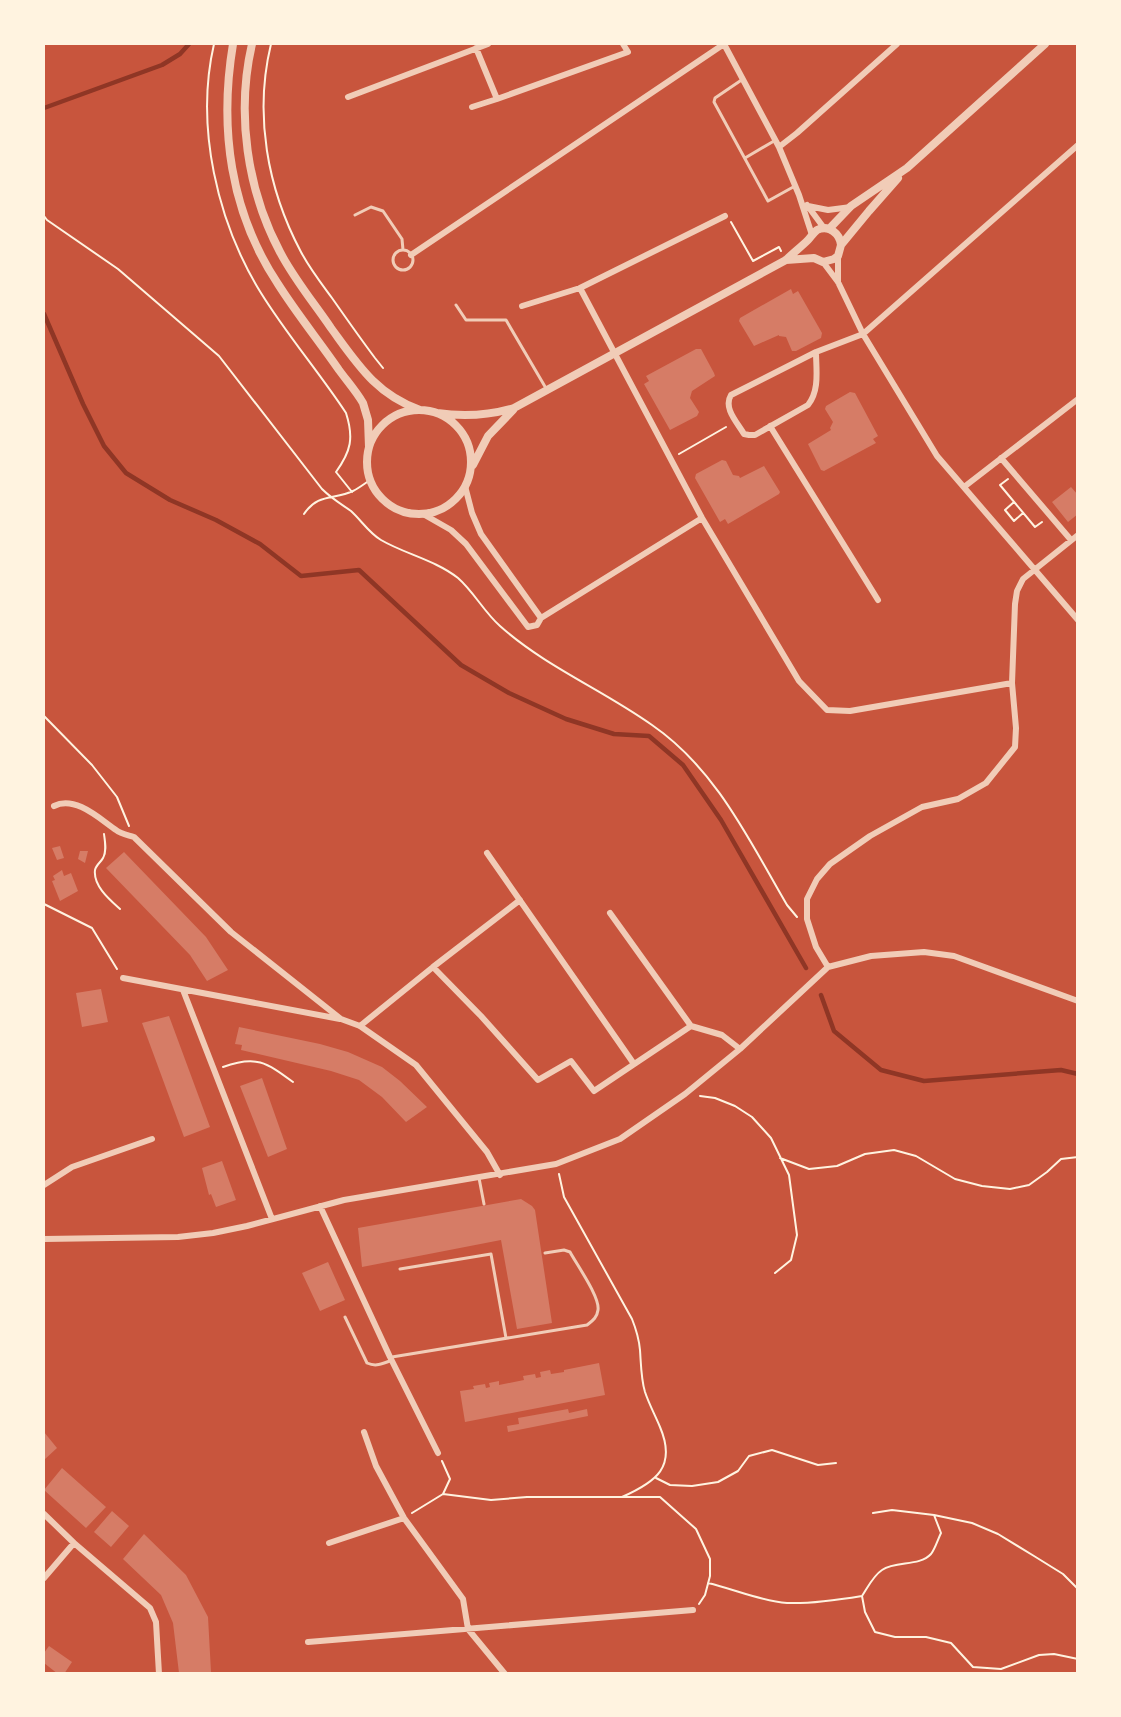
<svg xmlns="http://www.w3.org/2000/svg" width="1121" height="1717" viewBox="0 0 1121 1717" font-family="Lora,serif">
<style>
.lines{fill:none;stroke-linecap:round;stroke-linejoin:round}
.stream{stroke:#8f3625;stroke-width:4.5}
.building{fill:#d67c66}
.path{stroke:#fff3e0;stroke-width:2}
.service{stroke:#f1ccb7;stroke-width:3}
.minor{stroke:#f1ccb7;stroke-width:6}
.tertiary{stroke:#f1ccb7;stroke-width:8}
</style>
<rect width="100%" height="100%" fill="#c8553d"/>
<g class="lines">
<!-- stream -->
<path class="stream" d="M44 108 162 65 180 54 189 44
M44 314 83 404 104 446 126 473 170 500 216 520 260 544 301 576 359 570 461 665 509 693 566 719 614 734 649 736 683 765 721 820 806 968
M821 995 834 1031 881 1070 924 1081 1061 1070 1078 1074"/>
</g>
<!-- building -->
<path class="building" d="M791 289 793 294 798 291 822 333 821 338 796 351H792L786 337 779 336V335L754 346 739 321 740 318Z
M696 349H701L714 373 715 376 692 391 690 398 699 412 697 416 670 430 644 384 649 381 646 376Z
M850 392 855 393 878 436 873 439 876 443 824 471 821 470 808 444 831 430 830 428 833 422 825 409 826 406Z
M722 460 726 461 733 475 739 476 740 478 764 466 780 492 779 494 728 524 725 519 720 522 695 478 696 474Z
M1071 487 1078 495V514L1068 522 1052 502Z
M60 846 64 858 57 860 52 848Z
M80 851H88L85 863 78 859Z
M124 852 206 937 228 970 207 981 190 955 106 868Z
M62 870 64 876 71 873 78 891 60 901 52 881 55 880 53 876Z
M101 989 108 1022 82 1027 76 993Z
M169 1016 210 1127 184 1137 142 1023Z
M239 1027 320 1044 348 1052 382 1067 400 1081 427 1107 406 1122 382 1097 359 1080 331 1071 241 1050 242 1045 235 1044Z
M262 1078 287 1149 268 1157 240 1086Z
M222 1161 236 1200 216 1207 211 1194 209 1195 202 1168Z
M521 1199 532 1206 535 1210 552 1323 517 1329 501 1240 362 1267 358 1228Z
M328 1262 345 1300 320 1311 302 1273Z
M599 1363 605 1395 465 1422 460 1391 474 1389 473 1386 485 1384 486 1388 490 1387 489 1383 499 1381V1385L524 1380 523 1376 535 1374 536 1378 541 1377 540 1372 550 1370 551 1374 564 1372V1370Z
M568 1409 569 1413 587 1409 588 1416 508 1432 507 1426 519 1424 518 1418Z
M44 1432 57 1448 44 1460Z
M62 1468 106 1507 86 1528 44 1490Z
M112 1511 129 1526 111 1547 94 1532Z
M144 1534 186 1575 208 1617 211 1672 179 1673 173 1623 161 1595 123 1559Z
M49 1646 72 1662 64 1674H58L44 1663V1653Z"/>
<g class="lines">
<!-- path -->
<path class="path" d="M214 44C195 126 217 222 261 293 287 335 319 372 346 413 354 438 351 451 336 472L352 492
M271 44C254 114 267 188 301 252 310 269 321 283 332 298 346 318 360 338 375 358L383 368
M44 216 47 220 118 269 219 356 322 489C331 498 341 504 351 511 361 520 369 533 381 540 405 554 435 560 458 578 474 592 484 612 500 626 546 667 603 690 652 725 716 769 749 840 787 905L797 917
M731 222 753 261 779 247 781 251
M679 454 726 427
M1008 479 1000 485 1035 527 1042 522
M1014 502 1005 510 1014 521 1023 513
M304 514C318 493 334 500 353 491 359 488 364 484 370 480
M44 716 92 765 117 797 129 826
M104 834C105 842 107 851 103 858 101 862 96 865 95 870 93 886 110 900 120 909
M44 904 92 928 117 969
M223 1067C256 1055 266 1062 293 1082
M700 1096 715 1098 735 1106 752 1117 771 1138 789 1175 797 1235 791 1260 775 1273
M780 1158 809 1169 837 1166 865 1154 894 1150 916 1156 955 1179 982 1186 1010 1189 1029 1185 1047 1172 1061 1159 1078 1157
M559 1174 564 1197 632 1319C636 1329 639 1339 640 1350 641 1364 641 1379 645 1392 649 1404 655 1415 660 1427 677 1467 656 1482 622 1497
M656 1478 670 1485 692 1486 718 1482 738 1471 749 1456 772 1450 818 1465 836 1463
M443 1494 491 1500 527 1497H660L696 1529 710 1559V1576L705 1595 699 1604
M412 1513 443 1494 450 1479 442 1461
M873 1513 892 1510 934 1515 972 1523 998 1534 1034 1556 1063 1574 1078 1589
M708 1583C734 1589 760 1601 787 1603 812 1604 838 1600 862 1596 868 1587 873 1576 882 1570 896 1560 919 1567 931 1554 935 1549 938 1539 941 1533L934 1515
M862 1596 865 1612 875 1632 895 1637H926L951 1643 973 1667 1001 1669 1039 1655 1054 1654 1078 1659"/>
<!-- service -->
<path class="service" d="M743 79 715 98 714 102 768 201 795 186
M745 158 774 141
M355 215 371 207 383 211 402 239 403 250
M393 260a10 10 0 1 1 20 0a10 10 0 1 1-20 0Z
M456 305 466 320H506L547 390
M479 1178 484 1204
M400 1269 491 1254 506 1338
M345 1317 367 1363C376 1367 381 1364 390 1361
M392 1357 587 1325C592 1321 597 1318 598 1310 600 1297 577 1265 570 1252L564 1250 545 1253"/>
<!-- minor -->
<path class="minor" d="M724 44 779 147 799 195 812 235
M476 48 497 99 628 52 623 44
M348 97 488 44
M472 107 497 99
M779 147 797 133 897 44
M807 205 824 228
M808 206 828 210 851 207
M411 255 724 44
M838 256V282
M823 262 838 282 863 334 937 456 1078 620
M580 288 702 518 799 681 827 710 850 711 1012 683
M522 306 580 288 725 216
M816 352C816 369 820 390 808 405L755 435H749L744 434C737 422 723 408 731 395L816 352 863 334 1078 145
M770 426 878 600
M1001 458 1071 540
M964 487 1078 399
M423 514 451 530 466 544 528 627 537 625 541 618 481 534 472 513 465 486
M541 618 702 518
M54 806C75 795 100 819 116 830 121 834 128 835 134 837L231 932 341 1019 360 1026 416 1065 487 1152 500 1175
M487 853 634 1064
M610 913 691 1026
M433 967 481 1016 538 1080 571 1061 594 1091 691 1026 722 1035 740 1049
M828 967 816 947 807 919V899L817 879 830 864 870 836 922 807 958 799 986 783 1015 747 1016 728 1012 683 1015 604 1017 591 1023 579 1078 535
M123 978 340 1019
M183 990 272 1219
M360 1026 433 967 520 900
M44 1185 72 1167 152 1139
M320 1206 390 1357 438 1453
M44 1239 178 1237 213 1233 247 1226 344 1200 556 1164 620 1139 685 1094 740 1049 828 967 871 956 924 952 954 956 1078 1001
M364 1432 376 1466 404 1518 463 1599 468 1629 505 1674
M44 1514 74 1543 150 1608 156 1622 159 1674
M329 1543 404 1518
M44 1578 74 1543
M308 1642 693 1610"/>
<!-- tertiary -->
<path class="tertiary" d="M233 44C219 128 230 212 278 284 297 314 319 341 339 370 347 381 356 391 363 403L368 420 369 447
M252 44C236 113 247 190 280 252 294 279 314 303 331 328 358 365 376 394 420 410
M829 229 851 206 907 168 1045 44
M786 260 814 258 823 262 834 259 838 256 841 245 869 211 898 178
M367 462a52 52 0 1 1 104 0a52 52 0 1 1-104 0Z
M437 413C464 417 487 416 514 408L786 260C793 253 801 247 808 240 811 237 813 233 817 230 829 224 840 234 841 245
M473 465 488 436 513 410"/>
</g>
<!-- border -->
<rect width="1121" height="1717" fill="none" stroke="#fff3e0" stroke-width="90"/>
</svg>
